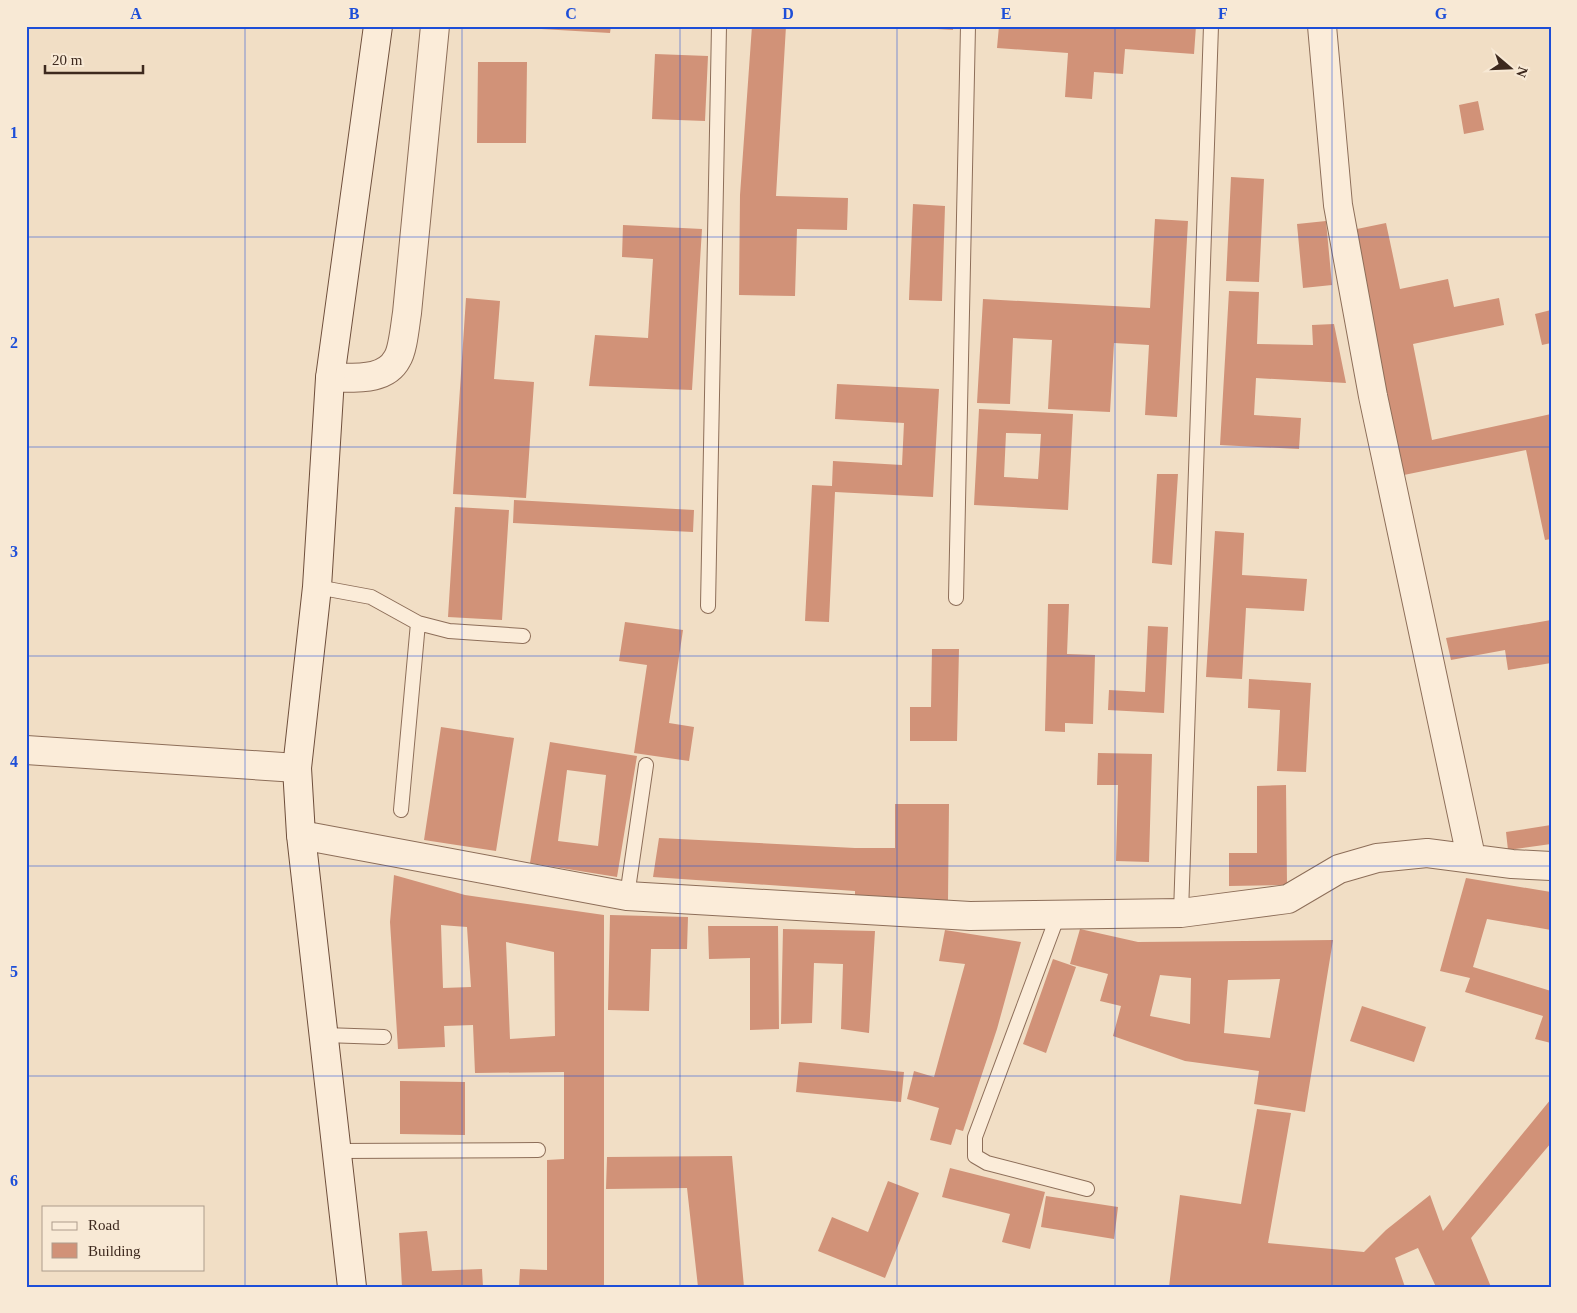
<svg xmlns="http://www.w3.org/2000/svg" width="1577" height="1313" viewBox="0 0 1577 1313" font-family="'Times New Roman',serif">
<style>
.building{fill:#d19278;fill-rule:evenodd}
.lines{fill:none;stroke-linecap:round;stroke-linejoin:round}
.service-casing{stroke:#8d6e59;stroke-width:16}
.minor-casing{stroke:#8d6e59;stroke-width:30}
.secondary-casing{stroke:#6f4f3c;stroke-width:30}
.service{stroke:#fbecd9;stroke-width:14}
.minor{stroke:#fbecd9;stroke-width:28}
.secondary{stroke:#fbecd9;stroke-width:28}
.grid{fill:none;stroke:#1d4ed8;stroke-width:1;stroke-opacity:0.55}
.neatline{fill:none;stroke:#1d4ed8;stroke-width:2}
.grid-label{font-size:16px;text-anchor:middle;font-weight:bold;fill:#1d4ed8}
</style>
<rect width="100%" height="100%" fill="#f1dec5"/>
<!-- building -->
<path class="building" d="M524 26H611L610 33 524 28Z
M752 26H786L776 196 848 198 847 230 797 229 795 296 739 295 740 195Z
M922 26H953V30L921 28Z
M999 26H1196L1194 54 1125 49 1123 74 1094 72 1092 99 1065 97 1068 53 997 48Z
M655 54 708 56 705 121 652 119Z
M478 62H527L526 143H477Z
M1478 101 1484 130 1464 134 1459 105Z
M1231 177 1264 179 1259 282 1226 281Z
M913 204 945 206 942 301 909 300Z
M1155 219 1188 221 1177 417 1145 415 1149 345 1114 343 1110 412 1048 409 1052 340 1013 338 1010 404 977 403 983 299 1150 308Z
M1326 221 1332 285 1303 288 1297 224Z
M1386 223 1400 289 1448 279 1454 307 1499 298 1504 325 1413 344 1432 440 1551 414V539L1545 540 1526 450 1399 476 1352 230Z
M623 225 702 229 692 390 589 386 595 335 648 338 653 259 622 257Z
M1229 291 1259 292 1257 344 1313 345 1312 325 1334 324 1346 383 1256 378 1254 415 1301 418 1299 449 1220 445Z
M466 298 500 301 494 379 534 382 526 498 453 494Z
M1551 310V343L1542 345 1535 314Z
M837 384 939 389 933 497 835 492 829 622 805 621 812 485 832 486 833 461 902 465 904 423 835 419Z
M979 409 1073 414 1068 510 974 505ZM1006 433 1041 434 1038 479 1004 477Z
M1157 474H1178L1172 565 1152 563Z
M514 500 694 510 693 532 513 523Z
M455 507 509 510 502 620 448 617Z
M1215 531 1244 533 1242 575 1307 579 1304 611 1246 608 1242 679 1206 677Z
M1048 604H1069L1067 654 1095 655 1093 724 1065 723V732L1045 731Z
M1551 620V663L1508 670 1505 650 1451 660 1446 638Z
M625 622 683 630 669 723 694 727 689 761 634 753 647 665 619 661Z
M1148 626 1168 627 1164 713 1108 710 1109 690 1145 692Z
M932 649H959L957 741H910V707H931Z
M1249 679 1311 683 1306 772 1277 771 1280 710 1248 708Z
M441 727 514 738 496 851 424 840Z
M550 742 637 756 617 877 530 863ZM567 770 606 775 598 846 558 841Z
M1098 753 1152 754 1149 862 1116 861 1118 785H1097Z
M1286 785 1287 885 1229 886V853H1257V786Z
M895 804H949L948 900H855V891L653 877 659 838 855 848H895Z
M1551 825V844L1508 850 1506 832Z
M394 875 465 895 604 915V1287H519L520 1269 547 1270V1160L564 1159V1072L475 1073 473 1025 444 1026 445 1047 398 1049 390 922ZM441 925 467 927 471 987 443 988ZM506 942 554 952 555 1036 510 1039Z
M1466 878 1551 892V930L1487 919 1473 967 1551 991V1043L1535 1039 1543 1016 1465 992 1470 978 1440 971Z
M610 915 688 917 687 949H651L649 1011 608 1010Z
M708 926H778L779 1029 750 1030V958L709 959Z
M783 929 875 931 869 1033 841 1029 843 964 814 963 812 1023 781 1024Z
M1080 929 1138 942 1333 940 1305 1112 1254 1104 1259 1071 1185 1061 1113 1036 1121 1006 1100 1001 1108 974 1070 964ZM1160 975 1191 978 1190 1024 1150 1016ZM1280 979 1270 1038 1224 1033 1228 980Z
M945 930 1021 942 997 1029 963 1131 956 1129 951 1145 930 1140 939 1108 907 1099 914 1071 934 1077 965 964 939 961Z
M1053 959 1076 967 1046 1053 1023 1044Z
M1362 1006 1426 1027 1414 1062 1350 1041Z
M799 1062 904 1072 901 1102 796 1092Z
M400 1081 465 1082V1135L400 1134Z
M1551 1099V1143L1471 1238 1491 1287H1436L1418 1248 1395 1258 1405 1287H1169L1180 1195 1241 1204 1257 1109 1291 1113 1268 1243 1364 1252 1386 1230 1430 1195 1443 1231Z
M732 1156 744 1287H698L687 1188 606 1189 607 1157Z
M950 1168 1045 1192 1030 1249 1002 1242 1010 1214 942 1197Z
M888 1181 919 1193 885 1278 818 1251 832 1217 868 1232Z
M1046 1196 1118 1207 1114 1239 1041 1227Z
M427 1231 432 1271 482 1269 483 1287H402L399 1233Z"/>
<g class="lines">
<defs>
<path id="service" d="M317 587 371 597 418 623 449 631 523 636
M956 598 968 26
M708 606 719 26
M401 810 418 623
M627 896 646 765
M1181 913 1211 26
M1058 915 975 1137V1156L987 1163 1087 1189
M324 1035 384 1037
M337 1151 538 1150"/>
<path id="minor" d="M1322 26 1338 205 1373 396 1471 857
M330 378C352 377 385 382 397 359 403 350 405 325 407 313L435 26
M26 750 297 768
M301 835 627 896 970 916 1181 913 1288 899 1339 869 1377 858 1427 853 1512 864 1551 866"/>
<path id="secondary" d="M352 1287 301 835 297 768 317 587 330 378 378 26"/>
</defs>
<!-- service casing -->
<use href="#service" class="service-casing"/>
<!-- minor casing -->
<use href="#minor" class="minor-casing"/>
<!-- secondary casing -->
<use href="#secondary" class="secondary-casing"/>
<!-- service -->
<use href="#service" class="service"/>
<!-- minor -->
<use href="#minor" class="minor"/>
<!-- secondary -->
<use href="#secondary" class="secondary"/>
</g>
<!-- grid -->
<path class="grid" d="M245 26V1287M462 26V1287M680 26V1287M897 26V1287M1115 26V1287M1332 26V1287M26 237H1551M26 447H1551M26 656H1551M26 866H1551M26 1076H1551"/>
<!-- border -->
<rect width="1577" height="1313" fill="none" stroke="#f8e9d5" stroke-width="55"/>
<!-- legend -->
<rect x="42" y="1206" width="162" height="65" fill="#f8e9d5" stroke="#ad9c8c"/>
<rect x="52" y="1222" width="25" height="8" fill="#fbecd9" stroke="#ad9c8c"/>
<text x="88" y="1230" font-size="15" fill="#3d291e">Road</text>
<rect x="52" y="1243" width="25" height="15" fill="#d19278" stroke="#ad9c8c"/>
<text x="88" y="1256" font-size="15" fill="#3d291e">Building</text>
<!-- north arrow -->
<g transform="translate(1510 68) rotate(109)" stroke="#f8e9d5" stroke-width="4" paint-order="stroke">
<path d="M0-4L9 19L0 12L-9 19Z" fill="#3d291e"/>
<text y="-8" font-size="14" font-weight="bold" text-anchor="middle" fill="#3d291e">N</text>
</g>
<!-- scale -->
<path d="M45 65v8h98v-8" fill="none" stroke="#3d291e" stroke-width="2.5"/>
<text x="52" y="65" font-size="15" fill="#3d291e" stroke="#f8e9d5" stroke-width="4" paint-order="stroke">20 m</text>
<rect x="28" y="28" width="1522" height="1258" class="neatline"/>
<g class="grid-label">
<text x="136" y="19">A</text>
<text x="354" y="19">B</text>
<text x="571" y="19">C</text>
<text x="788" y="19">D</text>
<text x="1006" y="19">E</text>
<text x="1223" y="19">F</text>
<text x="1441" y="19">G</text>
<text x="14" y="138">1</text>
<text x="14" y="348">2</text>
<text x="14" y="557">3</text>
<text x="14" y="767">4</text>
<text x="14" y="977">5</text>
<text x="14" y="1186">6</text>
</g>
</svg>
